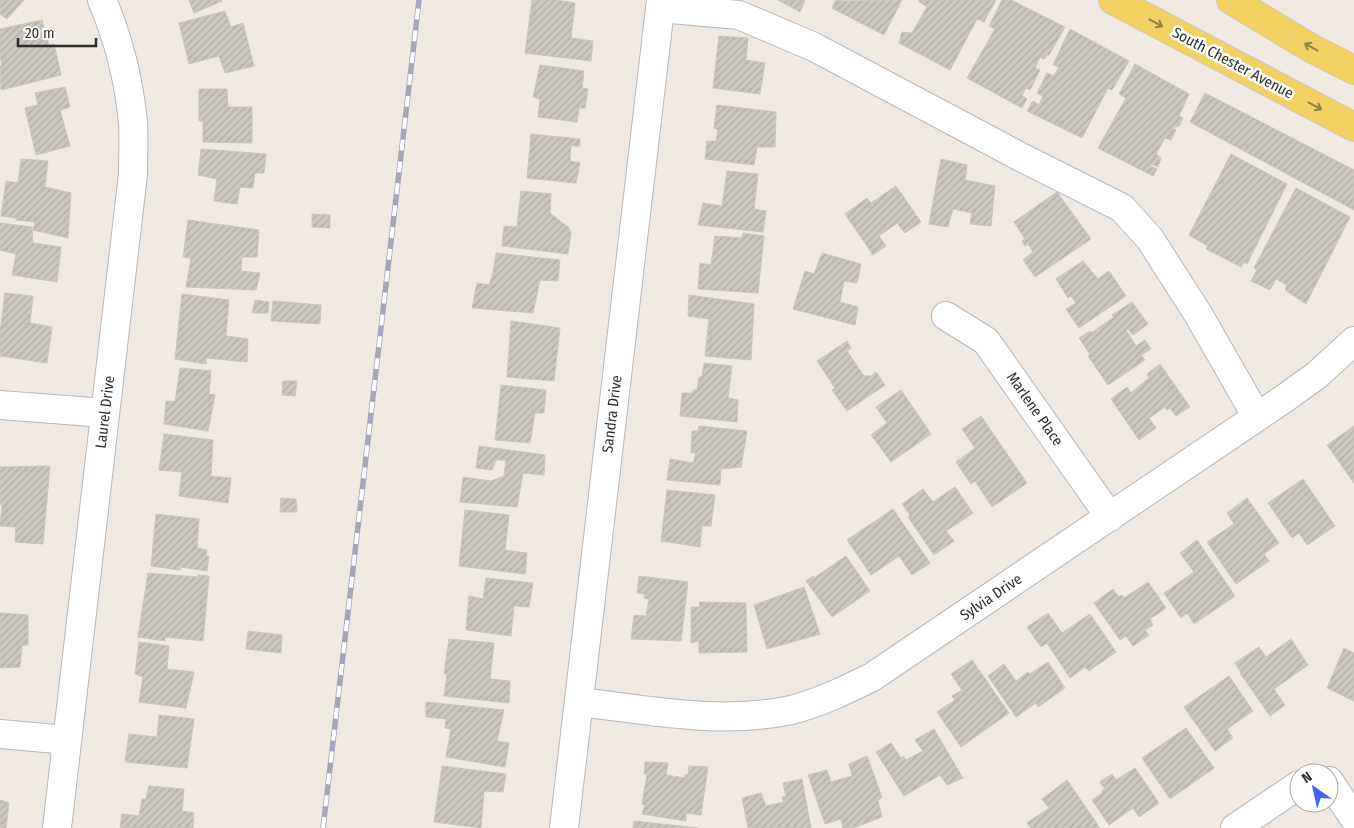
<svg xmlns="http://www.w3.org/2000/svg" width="1354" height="828" viewBox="0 0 1354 828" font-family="'Fira Sans Condensed',sans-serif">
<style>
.building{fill:url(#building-hatch);stroke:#cbc5ba}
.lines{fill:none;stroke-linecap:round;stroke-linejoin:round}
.minor-casing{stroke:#b4b7c1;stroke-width:30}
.major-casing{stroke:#c9c9c9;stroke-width:30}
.minor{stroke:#fff;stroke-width:28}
.major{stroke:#f2d163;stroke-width:28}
.rail-casing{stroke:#a3a6b8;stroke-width:5.5}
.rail{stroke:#fff;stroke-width:4;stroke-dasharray:11;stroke-linecap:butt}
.oneway{stroke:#908048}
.labels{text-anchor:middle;stroke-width:5;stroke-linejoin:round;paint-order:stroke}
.street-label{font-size:15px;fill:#2e2e2e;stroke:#fff}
</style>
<defs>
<pattern id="building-hatch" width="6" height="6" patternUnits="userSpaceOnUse" patternTransform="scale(1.25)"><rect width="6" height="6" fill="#cbc7bf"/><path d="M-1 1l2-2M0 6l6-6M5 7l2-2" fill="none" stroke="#afaba4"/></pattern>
</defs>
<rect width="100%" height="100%" fill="#efe9e1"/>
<!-- building -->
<path class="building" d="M0 0H24L7 19 0 14Z
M189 0H221L222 1 194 13Z
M532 0H554L575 3 571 38 593 41 591 61 525 53Z
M778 0H805L800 12Z
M836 0 843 1 902 0 884 35 832 8Z
M919 0H996L984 22 977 19 950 70 899 43 902 32 912 33 927 7 918 1Z
M1002 0H1011L1065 27 1049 55H1047L1044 59 1040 57 1035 68 1040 70 1030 90 1026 88 1022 95 1027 99 1022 108 967 78 995 29 989 26Z
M225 11 231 27 243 23 254 66 225 73 219 56 189 64 179 23Z
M42 20 49 45 54 44 61 75 1 90 0 66 2 65 0 56V29Z
M1070 29 1129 61 1112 90 1108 88 1082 138 1027 111 1033 101 1039 105 1043 96 1037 93 1047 73 1054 76 1059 67 1053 65Z
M719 36 748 38 746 60 765 63 760 94 713 88Z
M1135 64 1189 94 1179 116 1183 118 1179 126 1171 128 1176 130 1171 140 1165 138 1156 154 1161 158 1158 167 1151 164 1150 166 1157 169 1153 176 1098 148 1126 98 1119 94Z
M540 65 584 71 582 88 588 89 585 108H579L577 122 538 117 540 99 533 97Z
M65 87 70 107 60 110 70 146 36 155 25 108 38 105 35 93Z
M199 89H227L228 107H252V143L203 142V121H199Z
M1205 93 1354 170V210L1190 122Z
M717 105 776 112 775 147H757L754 165 705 159 707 141H716L718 130 714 128Z
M531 134 580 139V146H571L570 161 580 163 576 183 527 178Z
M201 149 266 154 264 173H255L253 188 240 187 237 204 214 201 217 179 198 175Z
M1231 154 1287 184 1247 264 1244 262 1241 267 1206 249 1208 246 1189 235Z
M21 159 48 161 45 187 71 193 68 238 33 230 35 222 16 220V218L1 216 6 181 18 183Z
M941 159 967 165 965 180 995 186 991 226 970 224 972 213 953 209 948 227 929 224Z
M727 171 758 174 754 209 766 211 763 232 698 225 703 203 722 206Z
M896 186 921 222 905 233 897 223 879 236 886 246 873 255 845 214 867 198 871 203Z
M1296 188 1350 217 1306 304 1285 290 1287 285 1276 279 1270 290 1251 281 1257 270 1254 268Z
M521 191 551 194 550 213 569 228 571 233 568 254 502 246 504 226 517 227Z
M1057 192 1091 239 1035 277 1023 260 1033 252 1028 244 1025 246 1022 241 1025 239 1014 222Z
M312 214 330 215V228L312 227Z
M188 220 259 230 257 257H242L241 271 260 273 256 290 186 287 191 258 183 257Z
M0 223 32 227 33 243 61 247 57 282 12 275 16 254 0 250Z
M743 233 764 236 758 293 698 289 700 263 711 265 715 236 742 238Z
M496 253 560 260 558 281 540 280 533 313 472 308 477 283 489 285 493 273Z
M822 253 861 264 857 283 844 281 840 302 858 307 855 325 793 309 805 271 814 274Z
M1083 261 1098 279 1109 271 1126 296 1079 328 1066 309 1076 303 1071 296 1068 298 1056 279Z
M5 293 33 296 30 323 52 327 47 363 0 356V332Z
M182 294 229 300 226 336 248 339 247 362 206 358V364L175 359Z
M689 295 754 304 751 360 705 356 709 319 688 316Z
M255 300 269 302 268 313H252Z
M273 301 321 305 320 324 271 321Z
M1132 302 1148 324 1133 335 1128 329 1126 330 1136 346 1145 340 1151 349 1141 355 1145 360 1108 385 1088 356 1090 354 1079 338 1090 331 1091 333 1114 317 1112 315Z
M511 321 560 328 554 381 507 377Z
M847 341 851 348 847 351 864 376H871L876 372 885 385 847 411 832 390 835 388 817 361Z
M704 363 732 366 728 398 738 400 737 422 680 416 682 393H693V390H697L699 377H702Z
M1160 364 1190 407 1176 416 1170 408 1167 410 1165 407 1149 418 1156 428 1139 440 1111 399 1127 387 1131 393 1149 378 1147 374Z
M180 368 211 371 209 394 215 395 208 431 164 424 166 401 175 402Z
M283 381H297L295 396 282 395Z
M501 385 546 390 544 413H535L530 443 495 440Z
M901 390 931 434 891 462 871 435 887 423 876 407Z
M981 416 1027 483 992 507 975 481 971 484 956 462 975 448 962 429Z
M699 426 747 431 741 467 721 469 720 485 667 480 670 459 693 463 696 453H691L692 431H698Z
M1354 426V483L1327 445Z
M164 434 213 440 211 476 231 478 228 503 179 496 182 472 159 470Z
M479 446 545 455 544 475 523 473 517 507 460 502 463 477 491 481 504 476 506 460H496L492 470 476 468Z
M50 466 43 544 15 542 16 527 0 526 2 505 0 504V467Z
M1303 479 1335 526 1307 545 1299 533 1292 538 1268 503Z
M955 487 973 513 946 531 954 541 934 555 908 517 910 515 902 504 923 489 933 502Z
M667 490 715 495 711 526H702L700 547 661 541Z
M281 498 296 499 297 512H280Z
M1247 498 1279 543 1264 554 1269 561 1236 584 1207 542 1234 524 1227 513Z
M893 509 930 563 912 575 899 556 871 575 847 540Z
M465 510 509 515 505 550 527 553 525 574 459 566Z
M156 514 199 519 197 548 207 550 206 556H209L207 571 181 567 180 570 151 566Z
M1197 540 1235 596 1194 624 1187 613 1181 618 1164 593 1194 572 1180 553Z
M846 556 870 591 832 617 806 581 813 576 814 578Z
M148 573 198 577V575L209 576 203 641 165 637V641L138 637Z
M639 576 688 582 681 641 631 639 634 615 646 616 649 599 644 598 645 594 637 593Z
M486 578 533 583 529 607 514 606 511 636 466 630 469 596 483 599Z
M1148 582 1166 608 1150 619 1153 625 1145 630 1149 635 1133 646 1126 636 1120 640 1094 603 1113 589 1119 597 1122 595 1124 598Z
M804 587 820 634 767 649 754 605Z
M699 602 746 603 747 652 699 653V641L691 643V607H700Z
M0 613 28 615V645H22L20 667 0 668Z
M1048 613 1062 633 1090 614 1116 652 1089 671 1085 667 1070 678 1047 643 1041 647 1027 627Z
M248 631 282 635 281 653 246 649Z
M449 639 494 643 490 679 510 681 509 703 444 696 447 674H444Z
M1291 639 1308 665 1274 689 1285 705 1270 716 1240 673 1241 672 1235 663 1259 647 1266 657Z
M139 642 169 646 167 669 194 672 186 708 139 702 143 677 135 674Z
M1344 648 1354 653V701L1327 688Z
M972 660 1009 713 961 747 937 712 955 700 952 696 962 690 951 674Z
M1048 662 1065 688 1038 707 1036 703 1016 717 988 676 1004 664 1016 681 1028 672 1030 674Z
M1229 676 1253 711 1227 729 1233 738 1215 751 1184 707Z
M426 702 504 710 497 741 509 743 505 767 446 757 451 729 445 728 446 719 426 717Z
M159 715 194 719 187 768 125 762 129 734 157 737Z
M1186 728 1214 768 1170 799 1142 758Z
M934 729 963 778 947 785 940 775 904 796 876 752 891 743 901 758 903 756 906 760 923 751 915 740Z
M867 756 882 797 878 801 882 817 853 828H843L841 819 825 824 808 775 827 770 831 782 852 776 849 764Z
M645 762 668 763 666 775 685 778V774L688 775 689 766 708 767 701 815 686 813V821L642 814 645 805 642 804 647 774H644Z
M442 766 506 774 503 792 484 791 481 828 434 822Z
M1135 768 1159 803 1139 817 1133 808 1109 825 1092 800 1103 792 1102 791 1105 789 1100 782 1112 774 1116 780Z
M802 779 811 828H748L742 798 761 793 766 806 784 802 782 797H786L783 783Z
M1067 780 1100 828H1031L1027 823 1049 808 1042 799Z
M149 786 184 789 182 811 194 813 193 828H120L122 814 139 816 142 799H146Z
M0 800 9 803 6 828H0Z
M634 821 698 828H633Z"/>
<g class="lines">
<defs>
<path id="minor" d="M660 8 739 15 814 47 1015 154 1122 208 1150 239 1198 314 1257 417
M946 316 986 341 1110 517
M0 405 105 413
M579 702C649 710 721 725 791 710 819 703 846 690 872 677L1285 398 1317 375 1354 341
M0 734 67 740
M1329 781 1354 818
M57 828 133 174C133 157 134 140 133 123 129 80 119 40 102 0
M564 828 661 0
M1235 828 1299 785"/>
<path id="major" d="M1113 0 1354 127
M1231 0 1311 48 1354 70"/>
</defs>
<!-- minor casing -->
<use href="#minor" class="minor-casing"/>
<!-- major casing -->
<use href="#major" class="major-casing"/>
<!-- minor -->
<use href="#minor" class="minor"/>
<!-- major -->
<use href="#major" class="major"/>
<defs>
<path id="rail" d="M323 828 419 0"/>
</defs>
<!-- rail casing -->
<use href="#rail" class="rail-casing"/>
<!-- rail -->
<use href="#rail" class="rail"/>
</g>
<!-- one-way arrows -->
<defs><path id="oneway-shaft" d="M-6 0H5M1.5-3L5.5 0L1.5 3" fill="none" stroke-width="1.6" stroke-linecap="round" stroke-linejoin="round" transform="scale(1.25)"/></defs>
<g class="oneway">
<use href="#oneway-shaft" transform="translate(1156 23) rotate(28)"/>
<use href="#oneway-shaft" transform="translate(1311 47) rotate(-151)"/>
<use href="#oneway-shaft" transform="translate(1315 106) rotate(28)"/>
</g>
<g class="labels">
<!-- street labels -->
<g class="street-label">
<text transform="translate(1233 63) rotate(28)" y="5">South Chester Avenue</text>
<text transform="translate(1035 409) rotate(55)" y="5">Marlene Place</text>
<text transform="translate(105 412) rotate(-83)" y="5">Laurel Drive</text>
<text transform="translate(612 414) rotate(-83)" y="5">Sandra Drive</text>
<text transform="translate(991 597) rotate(-34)" y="5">Sylvia Drive</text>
</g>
</g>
<!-- north arrow -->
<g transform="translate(1314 788) rotate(326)"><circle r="24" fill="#ffffff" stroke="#ababab"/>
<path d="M0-4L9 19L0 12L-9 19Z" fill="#4264fb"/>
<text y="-8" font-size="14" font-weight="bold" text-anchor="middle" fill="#2e2e2e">N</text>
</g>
<!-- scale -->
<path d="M18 38v8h78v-8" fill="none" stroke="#2e2e2e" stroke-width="2.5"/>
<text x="25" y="38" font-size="15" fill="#2e2e2e" stroke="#ffffff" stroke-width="4" paint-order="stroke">20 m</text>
</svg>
